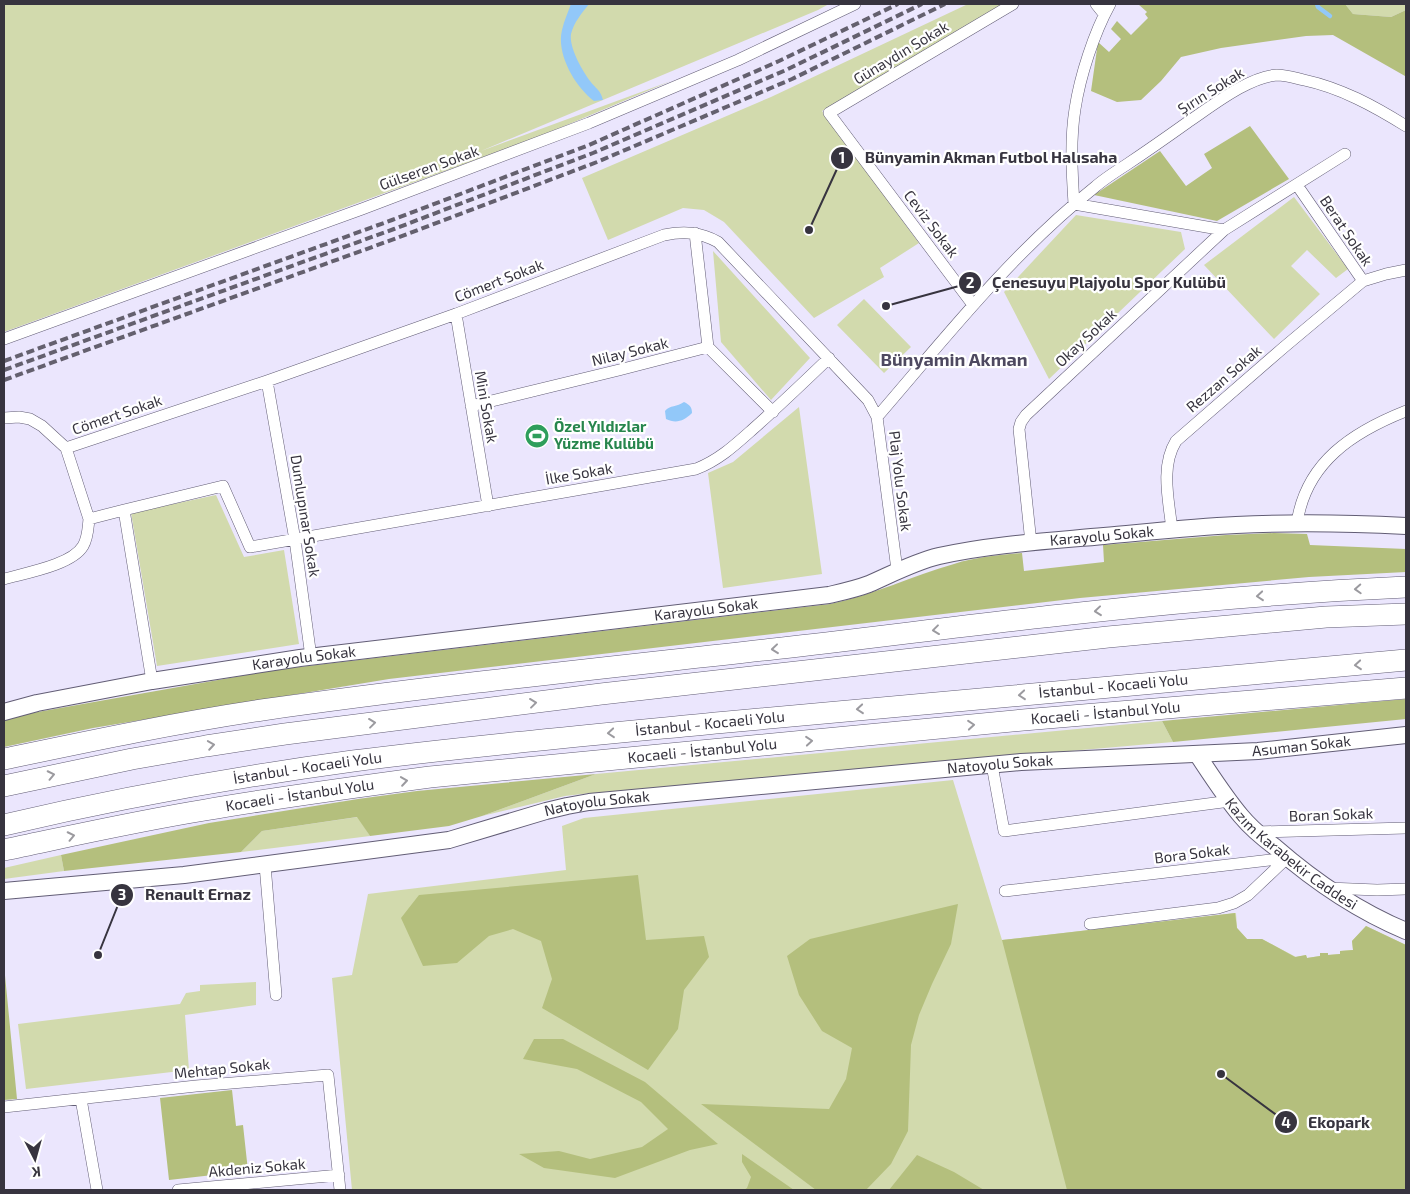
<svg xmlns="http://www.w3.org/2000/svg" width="1410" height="1194" viewBox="0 0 1410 1194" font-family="'Exo 2',sans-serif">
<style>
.green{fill:#d2daad}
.forest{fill:#b4bf7d}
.water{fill:#92c8f9}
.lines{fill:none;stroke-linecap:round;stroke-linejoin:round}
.stream{stroke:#92c8f9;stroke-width:4.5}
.street-casing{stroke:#625d75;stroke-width:12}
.secondary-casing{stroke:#625d75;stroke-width:18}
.highway-casing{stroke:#625d75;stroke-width:22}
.street{stroke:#fff;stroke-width:11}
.secondary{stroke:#fff;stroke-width:16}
.highway{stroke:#fff;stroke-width:21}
.rail{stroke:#64606e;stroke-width:4;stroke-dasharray:8 4;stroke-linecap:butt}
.oneway{stroke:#9b9a9f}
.labels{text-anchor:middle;stroke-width:4.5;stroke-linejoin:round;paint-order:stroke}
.street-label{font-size:15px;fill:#37343f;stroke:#fff}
.leisure-label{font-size:15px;font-weight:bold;fill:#27864d;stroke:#fff;text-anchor:start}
.quarter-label{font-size:18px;font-weight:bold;fill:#4e4960;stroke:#fff}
.leader{fill:none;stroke:#37343f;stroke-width:2}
.callout-dot{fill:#37343f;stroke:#fff;stroke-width:2}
.mark-label{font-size:15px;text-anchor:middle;font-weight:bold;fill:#fff}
.callout-label{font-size:16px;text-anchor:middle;font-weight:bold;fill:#37343f;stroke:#fff;stroke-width:4.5;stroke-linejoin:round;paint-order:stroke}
</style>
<rect width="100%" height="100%" fill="#ebe6fd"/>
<!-- green -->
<path class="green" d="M4 4H829L818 10 481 151 671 81 541 136 4 332Z
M968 4H1004L822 111 919 243 880 268 884 277 814 318 724 222 704 210 683 208 608 240 582 178 771 97Z
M1345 4H1406V10L1391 17 1353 14Z
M1294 197 1348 269 1336 278 1307 250 1291 266 1320 294 1274 339 1204 265Z
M1076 215 1181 232 1185 249 1049 379 1004 292Z
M713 251 810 358 771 400 721 342Z
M864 299 911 347 884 373 837 325Z
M799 407 822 574 723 588 708 473 733 462Z
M216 495 244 557 284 550 299 644 157 666 131 513Z
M1162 721 1173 742 582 794 565 796 482 816 596 774Z
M953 780 1002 940 1236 913 1237 928 1247 939H1262L1296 957 1306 955 1307 958 1320 956V953H1328V955L1340 954V951L1353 950 1352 941 1366 926 1406 945V1190H352L332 978 352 975 368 894 566 870 562 826 584 818Z
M358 817 370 836 241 852 262 831Z
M61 855 64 871 4 879V868Z
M256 982V1005L185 1015 189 1070 26 1089 18 1024 180 1004 186 993 200 991V985Z"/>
<!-- forest -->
<path class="forest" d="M1138 4H1345L1353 14 1391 17 1406 10V73L1405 76 1333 35 1306 36 1221 48 1181 57 1161 81 1141 100 1117 102 1091 91 1098 42 1109 52 1121 39 1111 29 1117 21 1131 35 1148 18 1145 14 1147 12Z
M1250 126 1289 179 1217 221 1094 195 1160 151 1186 186 1212 168 1204 154Z
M1274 533 1307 534 1310 545 1406 549V572L1309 577 1080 598 389 679 93 728 4 747V720L32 713 274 670 830 604C873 595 912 576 954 564 976 557 1000 555 1022 553L1024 571 1104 562 1103 545 1226 535Z
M1406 699V719L1173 742 1162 721Z
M596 774 482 816 449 826 370 836 357 817 262 831 241 852 64 871 61 855 209 823 358 799 417 791Z
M638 875 646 940 704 936 709 957 684 990 678 1029 648 1070 542 1008 552 979 541 941 513 929 489 936 457 963 423 966 401 918 419 895Z
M958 904 951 944 932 984 919 1015 911 1045 908 1131 891 1164 866 1190H816L701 1104 829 1109 846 1079 852 1048 822 1031 799 995 787 956 810 939Z
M1235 913 1237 928 1247 939H1262L1295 957 1306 955 1307 958 1320 956V953H1328V955L1340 954V951L1353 950 1352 941 1366 926 1406 945V1190H1067L1002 940Z
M4 965 17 1099 4 1100Z
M534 1039H563L645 1082 718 1144 690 1150 615 1178 544 1168 519 1154 559 1151 590 1159 642 1147 668 1129 641 1102 577 1069 523 1059Z
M232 1090 236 1126 243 1125 248 1171 169 1180 160 1098Z
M742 1154 794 1190H744L747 1188 751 1177 742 1162Z
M917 1155 954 1172 984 1190H889Z"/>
<!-- water -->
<path class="water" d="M571 4H589C582 13 574 22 571 34 569 48 582 70 590 81 596 89 600 89 603 100L594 101C575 87 556 54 562 30 564 21 568 12 571 4Z
M684 402C690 405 692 407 692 413 684 421 676 424 666 419L665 411C670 405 677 407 684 402Z"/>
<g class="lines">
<!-- stream -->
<path class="stream" d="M1317 4 1318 7 1330 16"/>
<defs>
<path id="street" d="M1096 4 1104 14
M1297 185 1363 281
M1074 204C1072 173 1070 140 1075 109 1080 76 1094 33 1110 4
M1074 204 1224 230
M695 233 708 347
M973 305 829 113 1013 4
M456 314 488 506
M4 339 362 209 589 123 738 60 855 4
M708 347 773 412
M267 381 295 540 311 657
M471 406 619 370 708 347
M877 417C946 337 1012 253 1095 187 1104 179 1115 172 1126 165 1147 151 1167 137 1188 122 1212 106 1248 77 1277 75 1286 75 1295 78 1304 80 1341 88 1374 106 1406 126
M4 418 19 417 30 419 42 426 66 448 89 519 124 510
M66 448 267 381 456 314 664 235C684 231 700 232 718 242L868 400 877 417 897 570
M1297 523C1306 462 1353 432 1406 411
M1172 530C1169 501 1160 467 1176 441L1283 348 1363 281 1386 274 1406 270
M1031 543 1019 429 1021 422 1026 415 1224 230 1345 154
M4 579C25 573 72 565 83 546 88 538 88 528 89 519
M152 681 124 510 223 486 250 547 696 469C719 460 735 445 753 429 779 406 804 382 829 358
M992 765 1004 831 1230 801
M1257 832 1406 828
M265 865 276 995
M1328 888 1377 890 1406 889
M1005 891 1287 858
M1090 924 1218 908 1234 903 1248 895 1287 858
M81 1099 97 1190
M4 1107 196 1086 328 1075 340 1190
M178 1190 339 1175"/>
<g id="secondary">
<path id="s1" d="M4 712 37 703 152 681 300 658 829 595C842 592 856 589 869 584 892 574 914 562 939 556 993 544 1049 541 1104 536 1148 532 1192 527 1236 525 1293 522 1350 523 1406 526"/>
<path id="s2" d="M1197 754C1211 775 1225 797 1241 816 1251 828 1263 838 1275 847 1314 881 1358 911 1406 931"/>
<path id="s3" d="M4 891 184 875 449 840 546 811 567 806 589 802 1021 762 1258 751 1406 735"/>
</g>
<g id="highway">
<path d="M4 759C90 741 175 723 262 710 438 685 615 667 791 647 888 636 984 623 1080 613 1189 601 1297 592 1406 587"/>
<path d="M4 786 132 759 206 746 285 734 601 694 1108 637 1326 617 1406 614"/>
<path id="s4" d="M4 825C119 798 236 777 353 761 477 745 602 734 727 722 954 700 1180 680 1406 660"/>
<path id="s5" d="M4 850C71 836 137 821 205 810 280 797 355 787 430 777L1023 720 1406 688"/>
</g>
</defs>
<!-- street casing -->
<use href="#street" class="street-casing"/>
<!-- secondary casing -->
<use href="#secondary" class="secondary-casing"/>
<!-- highway casing -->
<use href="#highway" class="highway-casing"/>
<!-- street -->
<use href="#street" class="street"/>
<!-- secondary -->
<use href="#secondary" class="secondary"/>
<!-- highway -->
<use href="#highway" class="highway"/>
<!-- rail -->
<path class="rail" d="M4 361 392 220 589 145 779 61 898 4
M4 370 394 229 593 153 786 70 922 4
M4 380 397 238 597 162 792 79 945 4"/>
</g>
<!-- one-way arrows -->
<defs><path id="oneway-chevron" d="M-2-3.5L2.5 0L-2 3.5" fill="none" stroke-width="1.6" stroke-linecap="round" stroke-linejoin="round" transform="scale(1.25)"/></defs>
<g class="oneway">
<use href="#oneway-chevron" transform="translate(1358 589) rotate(177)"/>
<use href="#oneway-chevron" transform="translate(1260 596) rotate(175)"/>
<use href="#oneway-chevron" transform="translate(1098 611) rotate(174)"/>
<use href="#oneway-chevron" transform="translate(936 630) rotate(173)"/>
<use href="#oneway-chevron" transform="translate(775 649) rotate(174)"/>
<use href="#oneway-chevron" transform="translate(1358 665) rotate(175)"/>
<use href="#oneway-chevron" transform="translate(1022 695) rotate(175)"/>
<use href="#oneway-chevron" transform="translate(533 703) rotate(-7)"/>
<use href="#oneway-chevron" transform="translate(860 709) rotate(175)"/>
<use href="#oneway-chevron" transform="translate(372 723) rotate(-7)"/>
<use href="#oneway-chevron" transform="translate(971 725) rotate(-5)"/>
<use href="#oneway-chevron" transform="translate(611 733) rotate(175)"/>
<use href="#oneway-chevron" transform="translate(809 741) rotate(-5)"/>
<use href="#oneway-chevron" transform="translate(211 745) rotate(-9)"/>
<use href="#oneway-chevron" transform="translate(51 775) rotate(-12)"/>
<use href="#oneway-chevron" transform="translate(404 781) rotate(-8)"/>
<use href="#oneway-chevron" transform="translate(71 836) rotate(-12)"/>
</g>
<!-- icons -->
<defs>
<symbol id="stadium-disc" viewBox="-11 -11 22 22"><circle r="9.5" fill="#2e9e5b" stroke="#fff"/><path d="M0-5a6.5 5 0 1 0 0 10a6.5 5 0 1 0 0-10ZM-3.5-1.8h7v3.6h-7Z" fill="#fff"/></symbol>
</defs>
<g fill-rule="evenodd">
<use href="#stadium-disc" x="523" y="422" width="28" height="28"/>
</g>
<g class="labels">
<!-- street labels -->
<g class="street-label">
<text transform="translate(901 53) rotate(-31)" y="5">Günaydın Sokak</text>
<text transform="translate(1211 91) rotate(-32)" y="5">Şırın Sokak</text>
<text transform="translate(429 168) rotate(-20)" y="5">Gülseren Sokak</text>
<text transform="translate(931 224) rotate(53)" y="5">Ceviz Sokak</text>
<text transform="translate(1346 231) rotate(56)" y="5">Berat Sokak</text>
<text transform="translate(499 281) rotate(-21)" y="5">Cömert Sokak</text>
<text transform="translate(1086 338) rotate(-43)" y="5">Okay Sokak</text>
<text transform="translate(630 352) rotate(-14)" y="5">Nilay Sokak</text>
<text transform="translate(1224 379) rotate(-41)" y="5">Rezzan Sokak</text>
<text transform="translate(486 407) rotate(80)" y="5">Mini Sokak</text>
<text transform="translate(117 415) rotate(-19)" y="5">Cömert Sokak</text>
<text transform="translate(579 474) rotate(-10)" y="5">İlke Sokak</text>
<text transform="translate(900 481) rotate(83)" y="5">Plaj Yolu Sokak</text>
<text transform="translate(305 516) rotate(81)" y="5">Dumlupınar Sokak</text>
<text dy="5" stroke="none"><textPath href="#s1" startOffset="1115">Karayolu Sokak</textPath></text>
<text dy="5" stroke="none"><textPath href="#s1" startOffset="710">Karayolu Sokak</textPath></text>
<text dy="5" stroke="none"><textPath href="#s1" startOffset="305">Karayolu Sokak</textPath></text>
<text dy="5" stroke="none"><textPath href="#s4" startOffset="1119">İstanbul - Kocaeli Yolu</textPath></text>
<text dy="5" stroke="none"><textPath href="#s5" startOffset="1111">Kocaeli - İstanbul Yolu</textPath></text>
<text dy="5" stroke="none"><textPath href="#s4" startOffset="714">İstanbul - Kocaeli Yolu</textPath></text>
<text dy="5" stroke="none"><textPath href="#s3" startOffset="1308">Asuman Sokak</textPath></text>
<text dy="5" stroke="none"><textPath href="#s5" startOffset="706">Kocaeli - İstanbul Yolu</textPath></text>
<text dy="5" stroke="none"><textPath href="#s3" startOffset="1006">Natoyolu Sokak</textPath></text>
<text dy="5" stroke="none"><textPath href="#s4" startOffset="309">İstanbul - Kocaeli Yolu</textPath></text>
<text dy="5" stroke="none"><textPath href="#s5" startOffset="301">Kocaeli - İstanbul Yolu</textPath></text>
<text dy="5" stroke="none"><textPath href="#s3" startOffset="601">Natoyolu Sokak</textPath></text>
<text transform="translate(1331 815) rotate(-2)" y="5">Boran Sokak</text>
<text dy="5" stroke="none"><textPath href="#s2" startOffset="139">Kazım Karabekir Caddesi</textPath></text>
<text transform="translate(1192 854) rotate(-7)" y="5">Bora Sokak</text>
<text transform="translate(222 1069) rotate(-6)" y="5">Mehtap Sokak</text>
<text transform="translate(257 1168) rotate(-5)" y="5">Akdeniz Sokak</text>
</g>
<!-- leisure labels -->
<g class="leisure-label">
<text x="554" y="432">Özel Yıldızlar<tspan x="554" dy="17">Yüzme Kulübü</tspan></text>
</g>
<!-- quarter labels -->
<g class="quarter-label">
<text x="954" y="366">Bünyamin Akman</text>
</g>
</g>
<!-- callouts -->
<path class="leader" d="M809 230L842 158M886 306L970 283M98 955L122 895M1221 1074L1286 1122"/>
<g class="callout-dot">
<circle cx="809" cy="230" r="5"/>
<circle cx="886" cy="306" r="5"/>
<circle cx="98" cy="955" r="5"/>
<circle cx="1221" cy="1074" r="5"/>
<circle cx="842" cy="158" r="12"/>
<circle cx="970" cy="283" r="12"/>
<circle cx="122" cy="895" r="12"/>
<circle cx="1286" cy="1122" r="12"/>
</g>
<g class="mark-label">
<text x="842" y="163">1</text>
<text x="970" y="288">2</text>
<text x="122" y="900">3</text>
<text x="1286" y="1128">4</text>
</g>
<g class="callout-label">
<text x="991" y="163">Bünyamin Akman Futbol Halısaha</text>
<text x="1109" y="288">Çenesuyu Plajyolu Spor Kulübü</text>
<text x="198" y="900">Renault Ernaz</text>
<text x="1339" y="1128">Ekopark</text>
</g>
<!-- border -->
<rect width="1410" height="1194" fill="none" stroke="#37343f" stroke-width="10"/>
<!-- north arrow -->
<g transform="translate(35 1159) rotate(174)" stroke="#ffffff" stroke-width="4" paint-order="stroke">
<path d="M0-4L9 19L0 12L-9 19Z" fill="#37343f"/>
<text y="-8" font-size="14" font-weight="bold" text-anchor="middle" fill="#37343f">K</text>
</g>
</svg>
